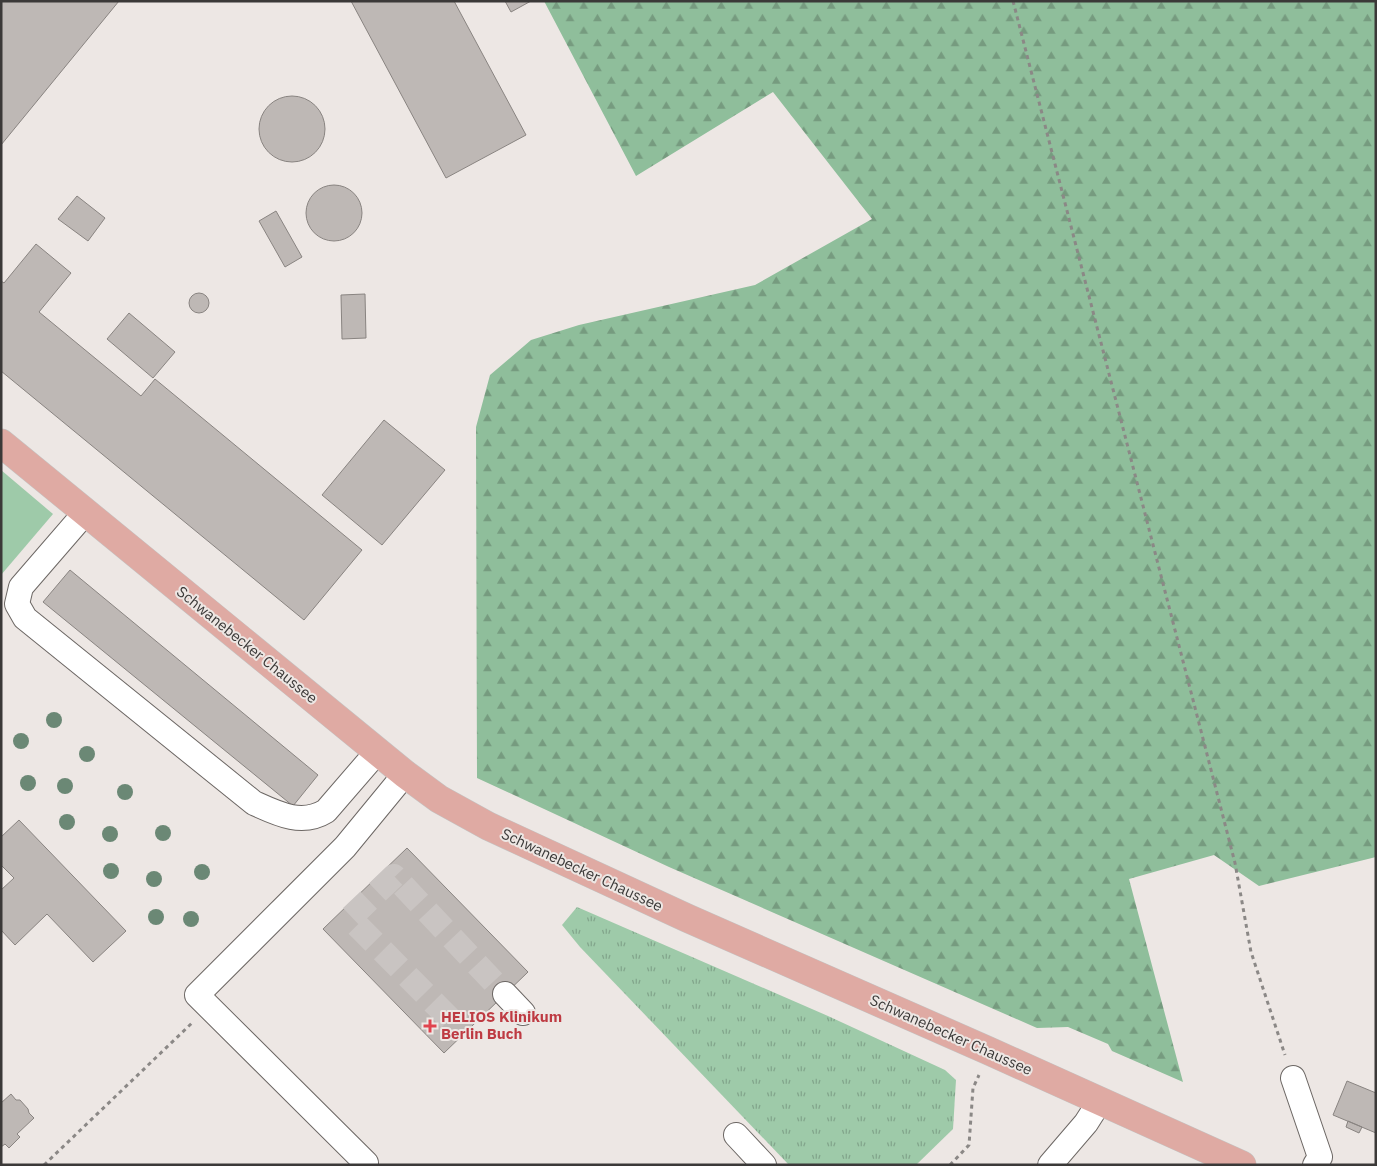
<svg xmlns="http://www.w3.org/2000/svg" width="1377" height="1166" viewBox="0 0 1377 1166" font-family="'IBM Plex Sans',sans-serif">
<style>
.grass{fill:url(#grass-tufts)}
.forest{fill:url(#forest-firs)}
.garden{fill:#9ecaa9}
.building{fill:#beb8b5;stroke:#898481}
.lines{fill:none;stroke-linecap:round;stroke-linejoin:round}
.minor-tunnel{stroke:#c9c4c2;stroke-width:24;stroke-dasharray:24 12;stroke-linecap:butt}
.minor-casing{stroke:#6c6764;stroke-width:26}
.major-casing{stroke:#c4c4c3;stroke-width:29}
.path{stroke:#8b8886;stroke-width:3;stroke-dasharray:4 4;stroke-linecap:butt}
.minor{stroke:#fff;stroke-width:24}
.major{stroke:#dfaaa3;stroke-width:28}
.tree{fill:#6b8875}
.health-dot{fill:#e0444e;stroke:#ede7e4;stroke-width:2}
.labels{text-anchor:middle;stroke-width:4;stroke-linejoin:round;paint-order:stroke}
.street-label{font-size:15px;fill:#3b3938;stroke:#ede7e4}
.health-label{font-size:15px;font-weight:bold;fill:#be3a42;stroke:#ede7e4;text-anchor:start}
</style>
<defs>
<pattern id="grass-tufts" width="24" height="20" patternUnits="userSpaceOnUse" patternTransform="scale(1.25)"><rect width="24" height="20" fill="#9ecaa9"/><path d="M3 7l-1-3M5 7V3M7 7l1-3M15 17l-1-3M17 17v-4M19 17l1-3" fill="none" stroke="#82a58b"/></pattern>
<pattern id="forest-firs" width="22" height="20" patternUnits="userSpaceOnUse" patternTransform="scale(1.25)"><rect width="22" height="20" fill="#8fbe9b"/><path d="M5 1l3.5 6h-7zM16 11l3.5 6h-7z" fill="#769b7f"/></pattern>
</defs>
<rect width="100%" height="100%" fill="#ede7e4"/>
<!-- grass -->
<path class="grass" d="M577 907 828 1016 945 1070 956 1080 953 1129 916 1165H789L580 947 562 925Z"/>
<!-- forest -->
<path class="forest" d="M544 1H1376V857L1259 886 1214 855 1129 879 1183 1082 1112 1051 1108 1044 1068 1027 1037 1028 669 867 477 778 476 427 490 375 531 340 579 325 755 285 872 219 773 92 636 176Z"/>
<!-- garden -->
<path class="garden" d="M1 470 53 514 1 575Z"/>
<!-- building -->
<path class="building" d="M1 1H119L1 145Z
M351 1H454L526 135 446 178Z
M505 1H531L511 12Z
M259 129a33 33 0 1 1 66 0a33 33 0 1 1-66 0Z
M306 213a28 28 0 1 1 56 0a28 28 0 1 1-56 0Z
M77 196 105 218 88 241 58 219Z
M276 211 302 257 285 267 259 221Z
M36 244 71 273 39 312 141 396 155 379 362 550 304 620 1 371V281L4 283Z
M189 303a10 10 0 1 1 20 0a10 10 0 1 1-20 0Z
M365 294 366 338 342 339 341 295Z
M129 313 175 352 153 378 107 339Z
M384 420 445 470 382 545 322 495Z
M70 570 318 775 293 806 43 602Z
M19 820 126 931 93 962 47 914 15 945 1 930V890L14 878 1 865V837Z
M407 848 528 972 444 1053 323 929Z
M1347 1081 1376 1093V1133L1333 1115Z
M11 1094 16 1100H20L28 1109 29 1113 34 1118 17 1134 20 1137 9 1148 5 1144 1 1147V1103Z
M1348 1121 1362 1127 1359 1133 1346 1127Z"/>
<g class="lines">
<!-- minor-tunnel -->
<path class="minor-tunnel" d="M450 1019 350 918 394 876 505 994"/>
<defs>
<path id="minor" d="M85 513 21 587 17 604 25 618 254 803C278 814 302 826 326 811L377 752
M505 994 523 1013
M1293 1078 1320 1157 1315 1165
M736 1135 764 1165
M366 1163 197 995 345 847 405 774
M1050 1165 1086 1123 1100 1101"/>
<path id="major" d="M1 443 405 774 439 799 488 826 687 918 989 1051 1242 1165"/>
</defs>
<!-- minor casing -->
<use href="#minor" class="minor-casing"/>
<!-- major casing -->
<use href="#major" class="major-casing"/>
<!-- path -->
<path class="path" d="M1013 1 1235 863 1251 952 1285 1055
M44 1165 193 1022
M950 1165 969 1145 973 1088 979 1075"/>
<!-- minor -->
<use href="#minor" class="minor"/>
<!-- major -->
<use href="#major" class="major"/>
</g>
<!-- trees -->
<g class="tree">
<circle cx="54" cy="720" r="8"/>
<circle cx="21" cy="741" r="8"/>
<circle cx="87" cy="754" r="8"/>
<circle cx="28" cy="783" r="8"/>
<circle cx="65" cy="786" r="8"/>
<circle cx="125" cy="792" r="8"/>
<circle cx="67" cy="822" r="8"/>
<circle cx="163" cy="833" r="8"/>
<circle cx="110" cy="834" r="8"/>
<circle cx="111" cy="871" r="8"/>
<circle cx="202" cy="872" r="8"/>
<circle cx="154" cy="879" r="8"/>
<circle cx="156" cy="917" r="8"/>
<circle cx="191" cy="919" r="8"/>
</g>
<!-- markers -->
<path class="health-dot" d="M427.5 1018.5h5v5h5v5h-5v5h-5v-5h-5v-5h5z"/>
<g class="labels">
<!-- street labels -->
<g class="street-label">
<text transform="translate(247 645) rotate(39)" y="5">Schwanebecker Chaussee</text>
<text transform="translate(582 870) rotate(25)" y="5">Schwanebecker Chaussee</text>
<text transform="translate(951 1035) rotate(24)" y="5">Schwanebecker Chaussee</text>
</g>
<!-- health labels -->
<g class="health-label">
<text x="441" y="1022">HELIOS Klinikum<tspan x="441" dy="17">Berlin Buch</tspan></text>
</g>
</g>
<!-- border -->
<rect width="1377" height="1166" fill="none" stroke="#3b3938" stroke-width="5"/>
</svg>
